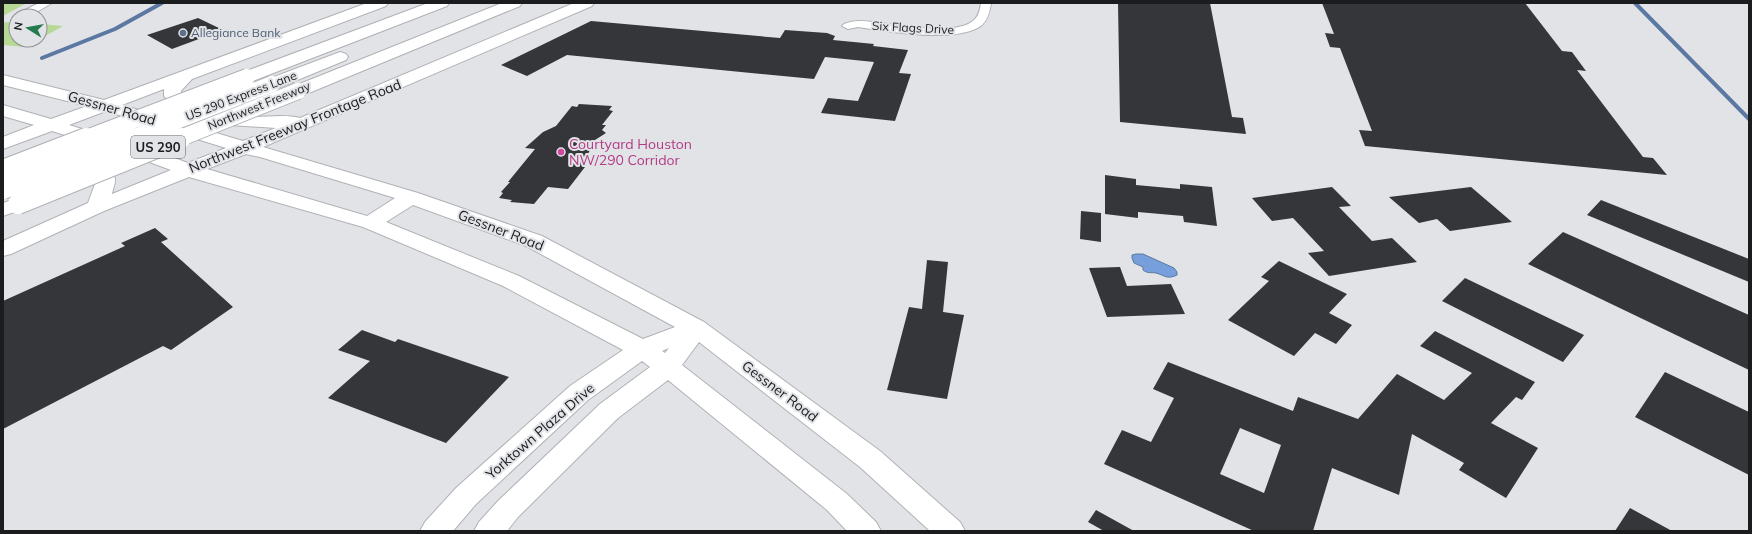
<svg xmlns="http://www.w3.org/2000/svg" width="1752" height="534" viewBox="0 0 1752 534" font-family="Mulish,sans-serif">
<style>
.green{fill:#b6d996}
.water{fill:#769fdb;stroke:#5b78a2}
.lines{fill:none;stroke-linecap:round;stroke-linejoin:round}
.stream{stroke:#5b78a2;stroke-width:4}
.building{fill:#343639;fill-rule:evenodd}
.street-casing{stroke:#b0b2b6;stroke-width:2}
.secondary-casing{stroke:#b0b2b6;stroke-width:2}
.highway-casing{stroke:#b0b2b6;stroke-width:2}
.street{fill:#fff;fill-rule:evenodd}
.secondary{fill:#fff;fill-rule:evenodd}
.highway{fill:#fff;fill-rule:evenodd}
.highway-bridge-far1-casing{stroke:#b0b2b6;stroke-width:18;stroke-linecap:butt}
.highway-bridge-casing{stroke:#b0b2b6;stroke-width:22;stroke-linecap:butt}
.highway-bridge-far1{stroke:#fff;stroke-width:16}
.highway-bridge{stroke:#fff;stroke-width:20}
.service-dot{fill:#5c6f8a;stroke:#e1e3e7;stroke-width:1.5}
.hotel-dot{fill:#d1479c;stroke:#e1e3e7;stroke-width:1.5}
.labels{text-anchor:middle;stroke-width:4;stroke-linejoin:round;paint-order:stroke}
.far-street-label{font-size:12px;fill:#1b1c1d;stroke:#e1e3e7}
.far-service-label{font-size:12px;fill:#4e5e75;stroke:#e1e3e7;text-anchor:start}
.shield{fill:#e1e3e7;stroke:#56585a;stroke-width:1}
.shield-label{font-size:13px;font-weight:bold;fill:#1b1c1d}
.street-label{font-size:14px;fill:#1b1c1d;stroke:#e1e3e7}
.hotel-label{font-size:14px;fill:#b23c85;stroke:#e1e3e7;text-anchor:start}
</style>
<rect width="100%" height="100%" fill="#e1e3e7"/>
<!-- green -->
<path class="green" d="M3 3 25 4 3 16Z
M3 22 16 23V40H38L26 47 3 45Z
M40 24 63 26 40 39Z"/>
<!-- water -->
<path class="water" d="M1136 254H1143L1174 268 1177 272V275C1167 280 1164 275 1156 273 1151 272 1148 274 1143 270V267L1134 263 1132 258V255Z"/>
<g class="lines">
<!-- stream -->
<path class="stream" d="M1635 3 1749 119
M42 58 115 29 162 3"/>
</g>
<!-- building -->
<path class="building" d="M1118 3H1210L1232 117 1243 118 1246 134 1120 122Z
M1322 3H1525L1562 51 1572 52 1586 71 1577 70 1643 157 1653 158 1667 175 1365 146 1359 130 1372 131 1340 48 1330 47 1325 33 1334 34Z
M198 18 223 30 172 49 147 35Z
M591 21 780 38 785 30 827 33 835 36 833 40 874 44 873 46 908 50 899 73 911 74 895 121 821 113 828 98 858 101 874 62 825 57 814 79 567 55 527 76 501 65Z
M579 104 612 106 609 110 613 111 602 125H606L602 130 606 133 595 140 582 166 585 167 568 189 548 187 534 204 510 202 512 200 499 198 503 193 501 192 510 182H508L535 149 525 148 543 132 556 126 572 106 577 107Z
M1105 175 1136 179V185L1180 189V184L1212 187 1217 226 1184 222 1183 216 1138 212V218L1105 214Z
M1332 187 1351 206 1339 207 1372 241 1392 238 1417 262 1329 276 1308 253 1324 251 1293 218 1272 221 1252 198Z
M1471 187 1512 222 1450 231 1437 219 1419 223 1389 197Z
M1601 200 1749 259V282L1587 215Z
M1081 211 1101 213V242L1080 239Z
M155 228 168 239 161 242 233 307 171 350 163 346 3 429V301L125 246 121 243Z
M1563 232 1749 315V370L1528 264Z
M927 260 948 262 943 312 964 315 947 399 887 390 909 307 922 309Z
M1279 261 1347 294 1329 313 1352 325 1336 344 1315 333 1294 356 1228 320 1269 281 1261 277Z
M1120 267 1127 286 1171 284 1185 314 1107 317 1089 268Z
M1465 278 1584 335 1563 362 1442 301Z
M362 330 395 342 398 339 509 377 446 443 328 398 370 361 338 350Z
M1435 331 1535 382 1522 400 1516 397 1491 423 1538 448 1506 498 1459 470 1464 463 1412 434 1399 495 1332 468 1313 531H1254L1104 464 1122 430 1151 442 1174 398 1153 389 1168 362 1293 411 1298 397 1358 419 1397 374 1444 400 1472 373 1420 346ZM1240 428 1281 445 1264 493 1220 474Z
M1665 372 1749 412V475L1635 417Z
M1630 508 1672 531H1615Z
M1096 510 1134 531H1104L1088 522Z"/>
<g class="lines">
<defs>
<path id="street" d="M39 3H52L30 16H16L17 14Z
M981 3H991C990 11 988 19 982 25 959 44 886 31 858 27L848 29 842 26 844 24C849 22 854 21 859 21 886 21 953 39 974 20 979 16 980 9 981 3Z"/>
<path id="secondary" d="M367 3H388L386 6 192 79 181 91V94L186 98C203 104 221 113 239 116 259 119 282 113 300 118L574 3H594L592 6 263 147 418 193 542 236 704 322 880 451 960 522 965 531H930L860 467 699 342 682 365 847 494 876 522 881 531H847L827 510 668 380 618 418 518 517 507 531H474L479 522 498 501 600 404 650 367 642 361 588 400 476 504 453 531H420L425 522 456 488 570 386 623 350 503 286 363 227 189 177 104 211 11 254 3 256V241L88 203 95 184V177C89 171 79 171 73 163L76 159C88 156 110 163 114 176 117 181 113 188 112 194L171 170 144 160 52 131 3 149V137L34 125 3 116V105L51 119 87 106 3 85V75L104 100ZM164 89V96L174 106 230 125 276 128 243 141 122 105ZM106 111 226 148 188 163 158 152 69 125ZM246 154 260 157 395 198 367 216 207 169ZM413 205 526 246 675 327 643 339 519 276 386 222ZM669 348 665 353 662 351Z"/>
<path id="highway" d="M428 3H449L447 6 253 81 247 82 241 81 239 77 241 73Z
M502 3H522L520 6 304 95 298 96 292 95 289 91 292 87Z
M340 52 346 54 348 57 346 60 278 88 272 89 266 88 264 84 266 80Z
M18 198 25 200 28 204 25 208 3 216V203Z"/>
</defs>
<!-- street casing -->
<use href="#street" class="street-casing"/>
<!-- secondary casing -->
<use href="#secondary" class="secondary-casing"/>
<!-- highway casing -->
<use href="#highway" class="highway-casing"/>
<!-- street -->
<use href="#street" class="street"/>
<!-- secondary -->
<use href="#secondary" class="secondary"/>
<!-- highway -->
<use href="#highway" class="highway"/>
<defs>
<path id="highway-bridge-far1" d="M84 139 247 77
M130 139 272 84
M178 139 298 91"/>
<path id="highway-bridge" d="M3 170 86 138
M3 189 133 138
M18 204 181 138"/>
</defs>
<!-- highway-bridge-far1 casing -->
<use href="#highway-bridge-far1" class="highway-bridge-far1-casing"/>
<!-- highway-bridge casing -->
<use href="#highway-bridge" class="highway-bridge-casing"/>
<!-- highway-bridge-far1 -->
<use href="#highway-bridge-far1" class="highway-bridge-far1"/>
<!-- highway-bridge -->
<use href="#highway-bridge" class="highway-bridge"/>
</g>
<!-- markers -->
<circle class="service-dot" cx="183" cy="33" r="4"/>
<circle class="hotel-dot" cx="561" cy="152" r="4"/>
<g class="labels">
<!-- far-street labels -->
<g class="far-street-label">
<text transform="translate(913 28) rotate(3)" y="4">Six Flags Drive</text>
<text transform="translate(241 96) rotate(-21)" y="4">US 290 Express Lane</text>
<text transform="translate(259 106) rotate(-22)" y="4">Northwest Freeway</text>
</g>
<!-- far-service labels -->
<g class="far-service-label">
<text x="191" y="37">Allegiance Bank</text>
</g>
<!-- shield labels -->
<rect class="shield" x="131" y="136" width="54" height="22" rx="3"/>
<g class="shield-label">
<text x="158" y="152">US 290</text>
</g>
<!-- street labels -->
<g class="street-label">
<text transform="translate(112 108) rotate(16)" y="5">Gessner Road</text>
<text transform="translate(295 126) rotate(-22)" y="5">Northwest Freeway Frontage Road</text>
<text transform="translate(501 230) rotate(21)" y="5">Gessner Road</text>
<text transform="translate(780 391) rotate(37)" y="5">Gessner Road</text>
<text transform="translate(540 431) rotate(-41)" y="5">Yorktown Plaza Drive</text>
</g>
<!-- hotel labels -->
<g class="hotel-label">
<text x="569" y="149">Courtyard Houston<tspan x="569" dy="16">NW/290 Corridor</tspan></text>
</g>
</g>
<!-- border -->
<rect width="1752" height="534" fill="none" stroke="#1b1c1d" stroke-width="8"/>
<!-- north arrow -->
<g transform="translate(28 28) rotate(281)"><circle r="19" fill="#e1e3e7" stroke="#929396"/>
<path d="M0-3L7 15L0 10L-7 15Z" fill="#257a4d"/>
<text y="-6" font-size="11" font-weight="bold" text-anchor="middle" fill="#1b1c1d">N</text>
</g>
</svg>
